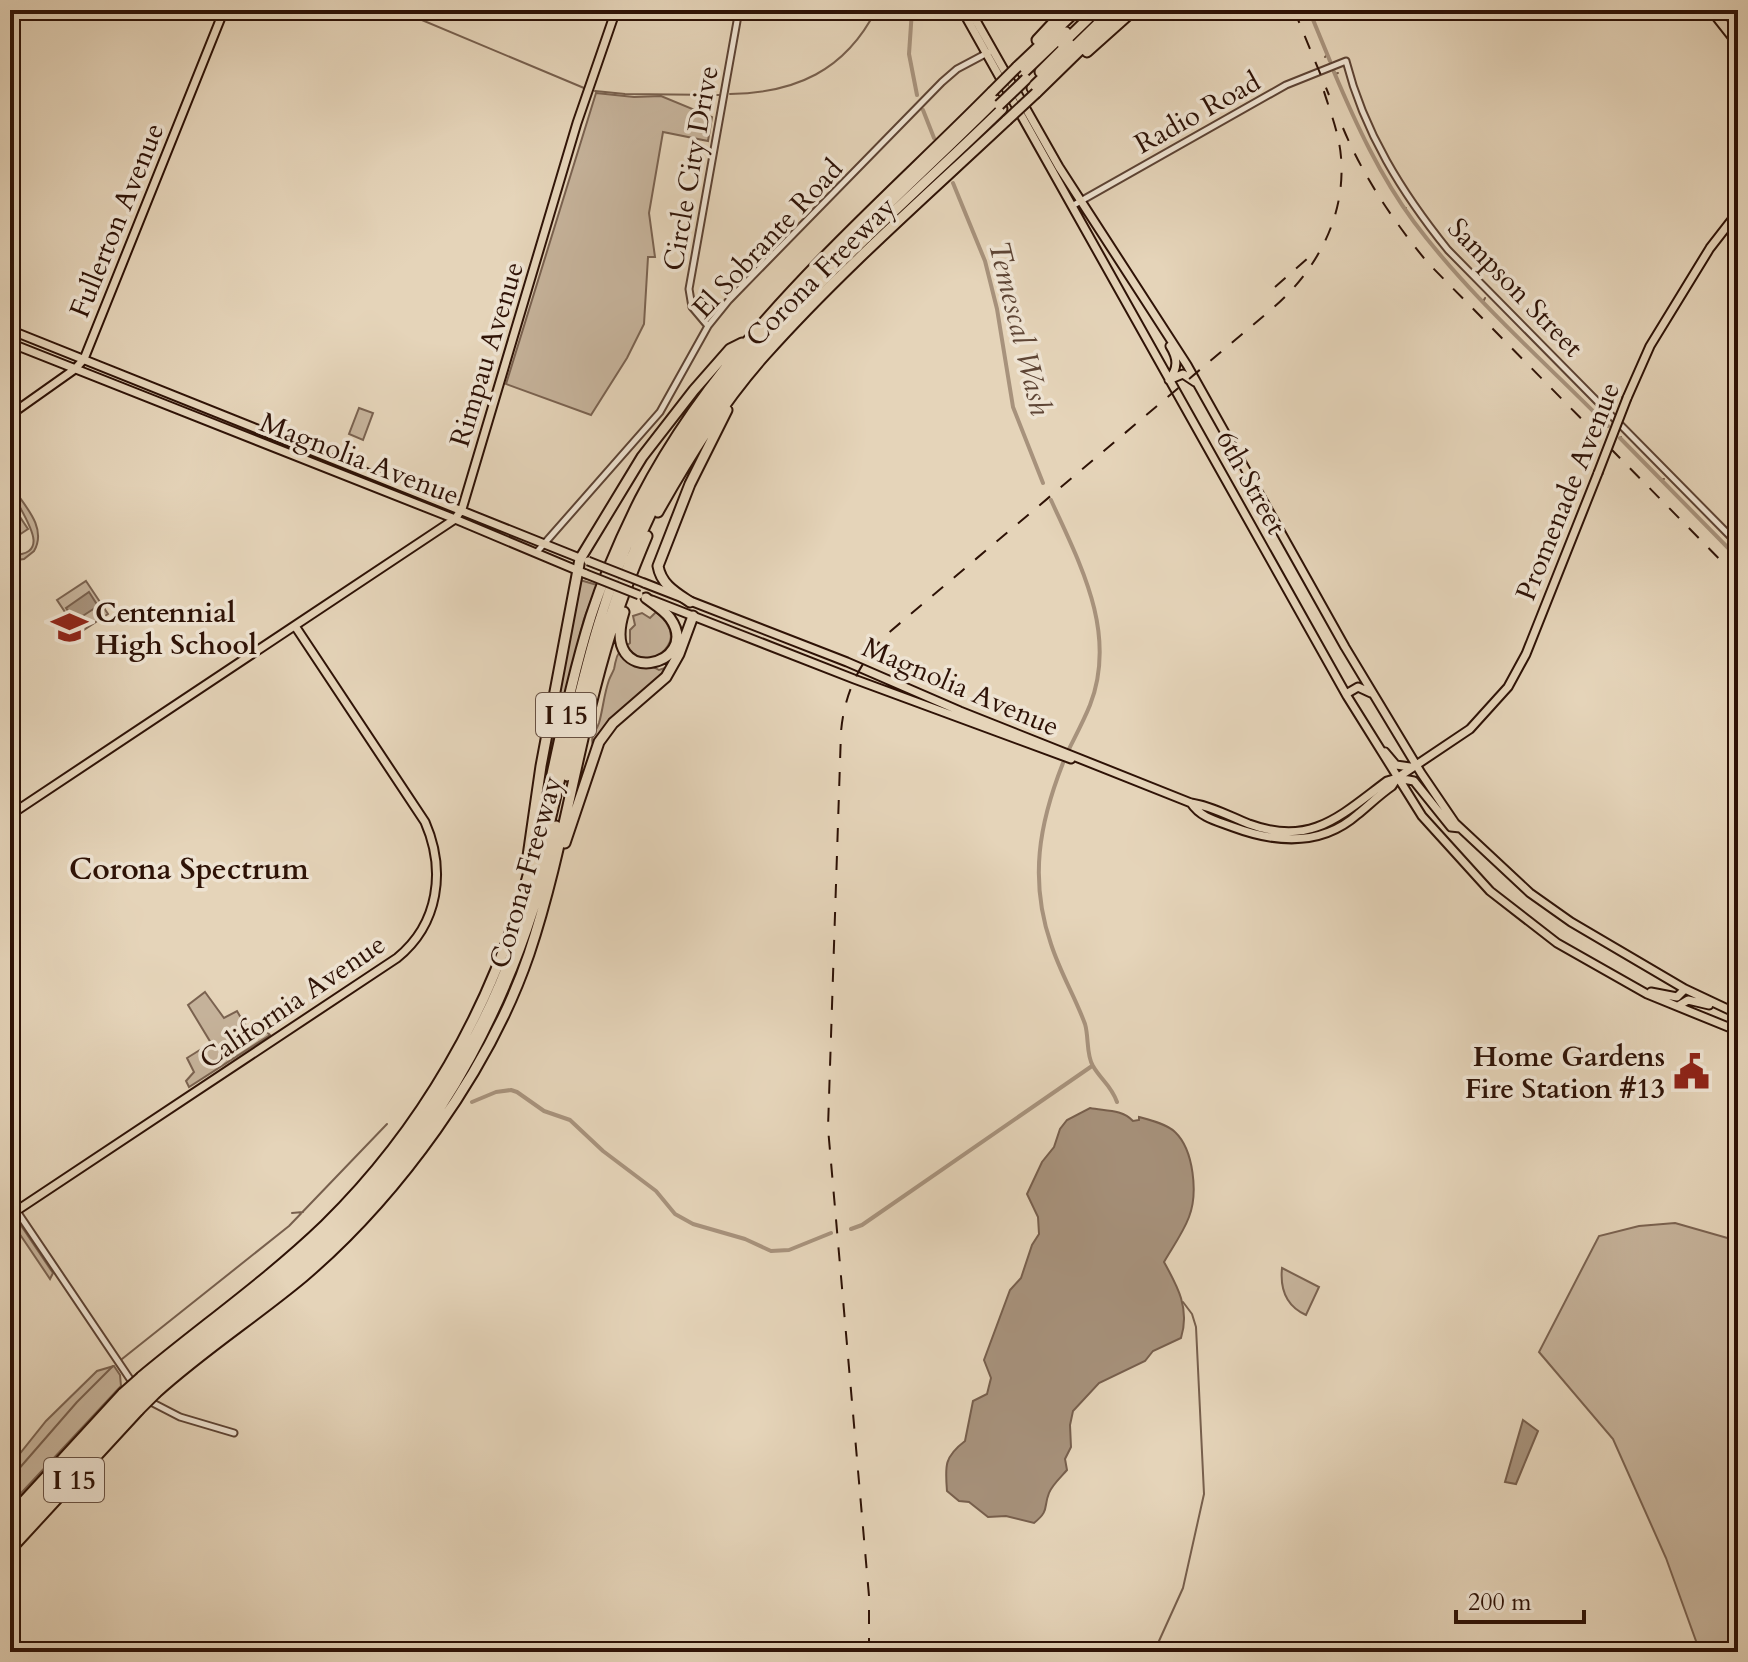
<svg xmlns="http://www.w3.org/2000/svg" width="1748" height="1662" viewBox="0 0 1748 1662" font-family="Cardo,serif">
<style>
.green{fill:#c6b39b;stroke:#7a6250;stroke-width:2}
.water{fill:#a7927c;stroke:#775f4d;stroke-width:2}
.lines{fill:none;stroke-linecap:round;stroke-linejoin:round}
.stream{stroke:#775f4d;stroke-width:2}
.canal{stroke:#a7927c;stroke-width:4}
.minor-casing{stroke:#5c4233;stroke-width:9}
.major-casing{stroke:#2e1206;stroke-width:11}
.highway-casing{stroke:#2e1206;stroke-width:13}
.minor{stroke:#eee3d2;stroke-width:5}
.major{stroke:#e5d4b9;stroke-width:7}
.highway{stroke:#e5d4b9;stroke-width:9}
.rail{stroke:#2e1206;stroke-width:2;stroke-dasharray:14 14;stroke-linecap:butt}
.major-bridge-casing{stroke:#2e1206;stroke-width:11;stroke-linecap:butt}
.highway-bridge-casing{stroke:#2e1206;stroke-width:13;stroke-linecap:butt}
.major-bridge{stroke:#e5d4b9;stroke-width:7}
.highway-bridge{stroke:#e5d4b9;stroke-width:9}
.labels{text-anchor:middle;stroke-width:7;stroke-linejoin:round;paint-order:stroke}
.shield{fill:#eee3d2;stroke:#685143;stroke-width:2}
.shield-label{font-size:26px;font-weight:bold;fill:#2e1206}
.street-label{font-size:28px;fill:#2e1206;stroke:#eee3d2}
.poi-label{font-size:28px;font-weight:bold;fill:#2e1206;stroke:#eee3d2;text-anchor:start}
.water-label{font-size:30px;font-style:italic;fill:#5e4535;stroke:#eee3d2}
.neighbourhood-label{font-size:30px;font-weight:bold;fill:#2e1206;stroke:#eee3d2}
</style>
<rect width="100%" height="100%" fill="#e5d4b9"/>
<filter id="stains"><feTurbulence type="fractalNoise" baseFrequency=".0025" numOctaves="4"/><feColorMatrix values="0 0 0 0 .2 0 0 0 0 .09 0 0 0 0 .02 0 0 0 .5 -.17"/></filter>
<radialGradient id="worn" r=".72"><stop offset=".6" stop-color="#630" stop-opacity="0"/><stop offset="1" stop-color="#630" stop-opacity=".3"/></radialGradient>
<!-- green -->
<path class="green" d="M596 93 634 97 661 96 712 117 708 141 663 132 649 213 655 257H648L644 324 627 358 591 415 506 384Z
M359 408 373 413 363 440 349 434Z
M10 484C23 504 48 527 34 551L24 559 10 561V555C63 556 10 502 10 484Z
M10 502 28 529 10 541Z
M580 580 597 585 584 619 546 769Z
M86 581 108 614 79 633 57 600Z
M656 612C678 630 675 647 651 660L637 657 626 646 630 643V630L635 625 633 616 642 613 650 618Z
M620 651C639 671 645 661 659 670L668 667 593 745C590 736 596 732 599 723 603 709 604 694 609 680 610 677 613 672 614 669 616 661 615 658 620 651Z
M205 992 224 1018 237 1011 248 1030 256 1033 264 1029 270 1035 189 1087 186 1081 194 1072 187 1058 211 1043 188 1005Z
M13 1218V1221L16 1219 18 1221 53 1273 50 1279 17 1230 10 1234V1219Z
M1675 1223 1738 1241V1652H1700L1666 1558 1613 1439 1539 1352 1599 1236 1639 1226Z
M1282 1268 1319 1287 1306 1315C1286 1306 1280 1288 1282 1268Z
M114 1366 120 1375 121 1386 10 1505V1466L46 1421 97 1371Z"/>
<!-- water -->
<path class="water" d="M89 592 98 606 75 621 66 608Z
M1090 1108C1105 1111 1122 1109 1133 1121L1139 1120V1117C1150 1120 1167 1124 1175 1132 1194 1150 1198 1194 1189 1217 1183 1233 1172 1248 1164 1262 1178 1287 1190 1309 1181 1338L1153 1351 1145 1361 1099 1383 1073 1411 1070 1425 1071 1447 1065 1459 1067 1470C1061 1477 1052 1485 1049 1493 1043 1508 1050 1510 1034 1523L1006 1516 988 1517 969 1502 959 1501 947 1491C945 1466 944 1457 965 1441L973 1401 987 1394 991 1378 984 1360 1010 1290 1021 1278 1032 1245 1039 1234 1038 1217 1027 1194 1042 1162 1054 1147 1060 1129 1067 1120Z
M1523 1420 1538 1431 1516 1484 1505 1482Z"/>
<g class="lines">
<!-- stream -->
<path class="stream" d="M398 10 584 88
M1325 57 1326 56
M1335 74 1338 73
M595 91 625 94 719 95
M730 94C795 93 845 71 876 10
M1405 209 1406 208
M1484 300 1485 298
M1595 416V414
M1620 439 1621 437
M1660 480 1664 479
M292 1213 303 1212
M122 1359 289 1226 387 1124
M10 1479 77 1402 113 1366
M1154 1652 1183 1588 1204 1494 1196 1327 1192 1314 1183 1302"/>
<!-- canal -->
<path class="canal" d="M912 10 909 54 917 95
M1309 10 1330 61
M1334 72C1356 124 1380 176 1414 222 1470 297 1543 360 1608 426
M923 110 934 138
M953 183 985 261 997 309 1013 407 1043 483
M1620 438 1738 558
M1051 500C1080 564 1118 633 1090 705 1084 720 1076 735 1069 749
M1063 763C1039 824 1029 880 1051 944 1060 972 1075 997 1085 1024 1089 1037 1086 1055 1093 1066 1101 1080 1111 1085 1117 1102
M472 1102 496 1092 511 1090 517 1092 544 1111 570 1120 603 1151 656 1191 675 1214 693 1224 745 1239 771 1251 789 1250 831 1233
M851 1229 862 1225 1092 1066"/>
<defs>
<path id="minor" d="M1072 206 1286 85 1346 61C1364 132 1402 193 1448 250L1738 544
M708 326 692 307 689 289 739 10
M536 553 660 412 708 326 729 300 942 82 957 69 989 52
M10 1201 134 1385
M149 1401 180 1417 234 1433"/>
<path id="major" d="M962 10 1347 696 1422 816 1490 891 1557 943 1647 994 1738 1031
M970 10 1059 167 1187 365 1345 647 1421 773 1455 823 1530 893 1571 922 1685 989 1738 1014
M10 330 582 559
M10 343 455 519 586 574
M1171 379 1183 374 1195 382
M1169 380C1178 368 1178 359 1170 346
M1627 398 1650 346 1710 248 1738 212
M10 415 75 369 84 359 224 10
M644 583 847 662 960 711 1191 803C1211 806 1229 816 1249 824 1311 847 1340 816 1387 781L1397 778 1470 729 1508 687 1526 654 1598 473
M652 600 854 679 1071 759
M1346 694 1358 687 1371 693
M1385 752 1396 765 1410 767
M1397 778 1414 781 1451 827 1460 828
M1191 803C1201 818 1217 821 1233 827 1276 843 1321 847 1358 814 1369 805 1379 795 1392 786L1397 778
M10 815 455 519 462 509 577 123 616 10
M1651 992 1677 997 1685 989
M1678 1006 1688 1000 1709 1005
M10 1215 397 958C439 924 446 870 425 822L295 626"/>
<path id="highway" d="M1712 10 1738 43
M1731 10 1738 19
M1037 40 1065 10
M1062 44 1097 10
M1087 52 1134 10
M1017 67 1077 10
M1040 72 1069 43
M1023 73 1066 32
M1032 88 1112 10
M1036 93 1121 10
M658 512C689 457 723 402 765 355 840 271 926 196 1007 120
M690 602C675 592 661 584 658 566L690 484 727 410
M624 612C599 691 704 666 670 618 664 610 654 604 646 598
M567 776C592 675 616 576 666 483 745 337 884 224 1002 109
M565 843 599 742 613 723 666 677 679 654 693 616
M527 863 541 766 580 559 642 457 694 390 730 349 742 343
M141 1377C202 1326 268 1280 325 1225 422 1130 491 1009 527 879 551 792 564 702 591 616 604 576 621 537 640 499 723 337 866 219 992 92
M146 1383C195 1339 251 1302 301 1258 397 1173 484 1048 522 924 569 776 579 624 656 485 739 334 875 220 996 100
M151 1389C205 1339 267 1300 321 1250 444 1136 519 988 556 826
M156 1393C202 1351 255 1317 303 1277 397 1197 489 1071 529 954 564 849 578 738 611 632 621 600 634 567 647 536
M10 1516 123 1393
M10 1526 128 1400
M10 1538 133 1406
M10 1550 139 1410"/>
</defs>
<!-- minor casing -->
<use href="#minor" class="minor-casing"/>
<!-- major casing -->
<use href="#major" class="major-casing"/>
<!-- highway casing -->
<use href="#highway" class="highway-casing"/>
<!-- minor -->
<use href="#minor" class="minor"/>
<!-- major -->
<use href="#major" class="major"/>
<!-- highway -->
<use href="#highway" class="highway"/>
<!-- rail -->
<path class="rail" d="M1294 10 1329 95
M1343 128C1364 178 1394 222 1428 263L1738 578
M1275 287 1307 259
M869 1652V1596L828 1128 841 732C844 695 859 662 886 635L1273 308C1317 270 1346 216 1341 157 1339 132 1329 109 1322 85"/>
<defs>
<path id="major-bridge" d="M1598 473 1627 398
M588 561 644 583
M586 574 639 595"/>
<path id="highway-bridge" d="M992 92 1017 67
M999 105 1026 79
M1007 120 1036 93
M123 1393 141 1377
M128 1400 146 1383
M133 1406 151 1389
M139 1410 156 1393"/>
</defs>
<!-- major-bridge casing -->
<use href="#major-bridge" class="major-bridge-casing"/>
<!-- highway-bridge casing -->
<use href="#highway-bridge" class="highway-bridge-casing"/>
<!-- major-bridge -->
<use href="#major-bridge" class="major-bridge"/>
<!-- highway-bridge -->
<use href="#highway-bridge" class="highway-bridge"/>
</g>
<!-- icons -->
<defs>
<symbol id="school-bare" viewBox="-9 -9 18 18"><path d="M0-5L7-2L0 1L-7-2ZM-4 1L0 2.5L4 1V4Q0 6-4 4Z" fill="#8f2418" stroke="#eee3d2" stroke-width="2.5" paint-order="stroke"/></symbol>
<symbol id="civic-bare" viewBox="-9 -9 18 18"><path d="M-.6-6.5H3V-4.5H.6V-3L4-1V1h2V6H-6V1h2V-1L-.6-3ZM-1.2 2.5V6h2.4V2.5Z" fill="#8f2418" stroke="#eee3d2" stroke-width="2.5" paint-order="stroke"/></symbol>
</defs>
<g fill-rule="evenodd">
<use href="#school-bare" x="44" y="602" width="51" height="51"/>
<use href="#civic-bare" x="1666" y="1046" width="51" height="51"/>
</g>
<g class="labels">
<!-- shield labels -->
<g class="shield">
<rect x="536" y="693" width="60" height="44" rx="6"/>
<rect x="44" y="1458" width="60" height="44" rx="6"/>
</g>
<g class="shield-label">
<text x="566" y="724">I 15</text>
<text x="74" y="1489">I 15</text>
</g>
<!-- street labels -->
<g class="street-label">
<text transform="translate(1197 112) rotate(-29)" y="10">Radio Road</text>
<text transform="translate(690 168) rotate(-80)" y="10">Circle City Drive</text>
<text transform="translate(116 220) rotate(-68)" y="10">Fullerton Avenue</text>
<text transform="translate(767 238) rotate(-47)" y="10">El Sobrante Road</text>
<text transform="translate(820 271) rotate(-45)" y="10">Corona Freeway</text>
<text transform="translate(1516 287) rotate(46)" y="10">Sampson Street</text>
<text transform="translate(486 354) rotate(-73)" y="10">Rimpau Avenue</text>
<text transform="translate(360 458) rotate(21)" y="10">Magnolia Avenue</text>
<text transform="translate(1252 482) rotate(61)" y="10">6th Street</text>
<text transform="translate(1567 491) rotate(-68)" y="10">Promenade Avenue</text>
<text transform="translate(961 686) rotate(23)" y="10">Magnolia Avenue</text>
<text transform="translate(525 872) rotate(-74)" y="10">Corona Freeway</text>
<text transform="translate(292 1001) rotate(-34)" y="10">California Avenue</text>
</g>
<!-- poi labels -->
<g class="poi-label">
<text x="95" y="622">Centennial<tspan x="95" dy="32">High School</tspan></text>
<text x="1665" y="1066" text-anchor="end">Home Gardens<tspan x="1665" dy="32">Fire Station #13</tspan></text>
</g>
<!-- water labels -->
<g class="water-label">
<text transform="translate(1020 328) rotate(76)" y="10">Temescal Wash</text>
</g>
<!-- neighbourhood labels -->
<g class="neighbourhood-label">
<text x="189" y="879">Corona Spectrum</text>
</g>
</g>
<!-- margin -->
<rect width="1748" height="1662" fill="none" stroke="#e5d4b9" stroke-width="40"/>
<rect x="12" y="12" width="1724" height="1638" fill="none" stroke="#2e1206" stroke-width="4"/>
<rect x="20" y="20" width="1708" height="1622" fill="none" stroke="#2e1206" stroke-width="2"/>
<!-- scale -->
<path d="M1456 1610v12h128v-12" fill="none" stroke="#2e1206" stroke-width="4"/>
<text x="1468" y="1610" font-size="24" fill="#2e1206" stroke="#eee3d2" stroke-width="6" paint-order="stroke">200 m</text>
<rect width="100%" height="100%" filter="url(#stains)"/>
<rect width="100%" height="100%" fill="url(#worn)"/>
</svg>
